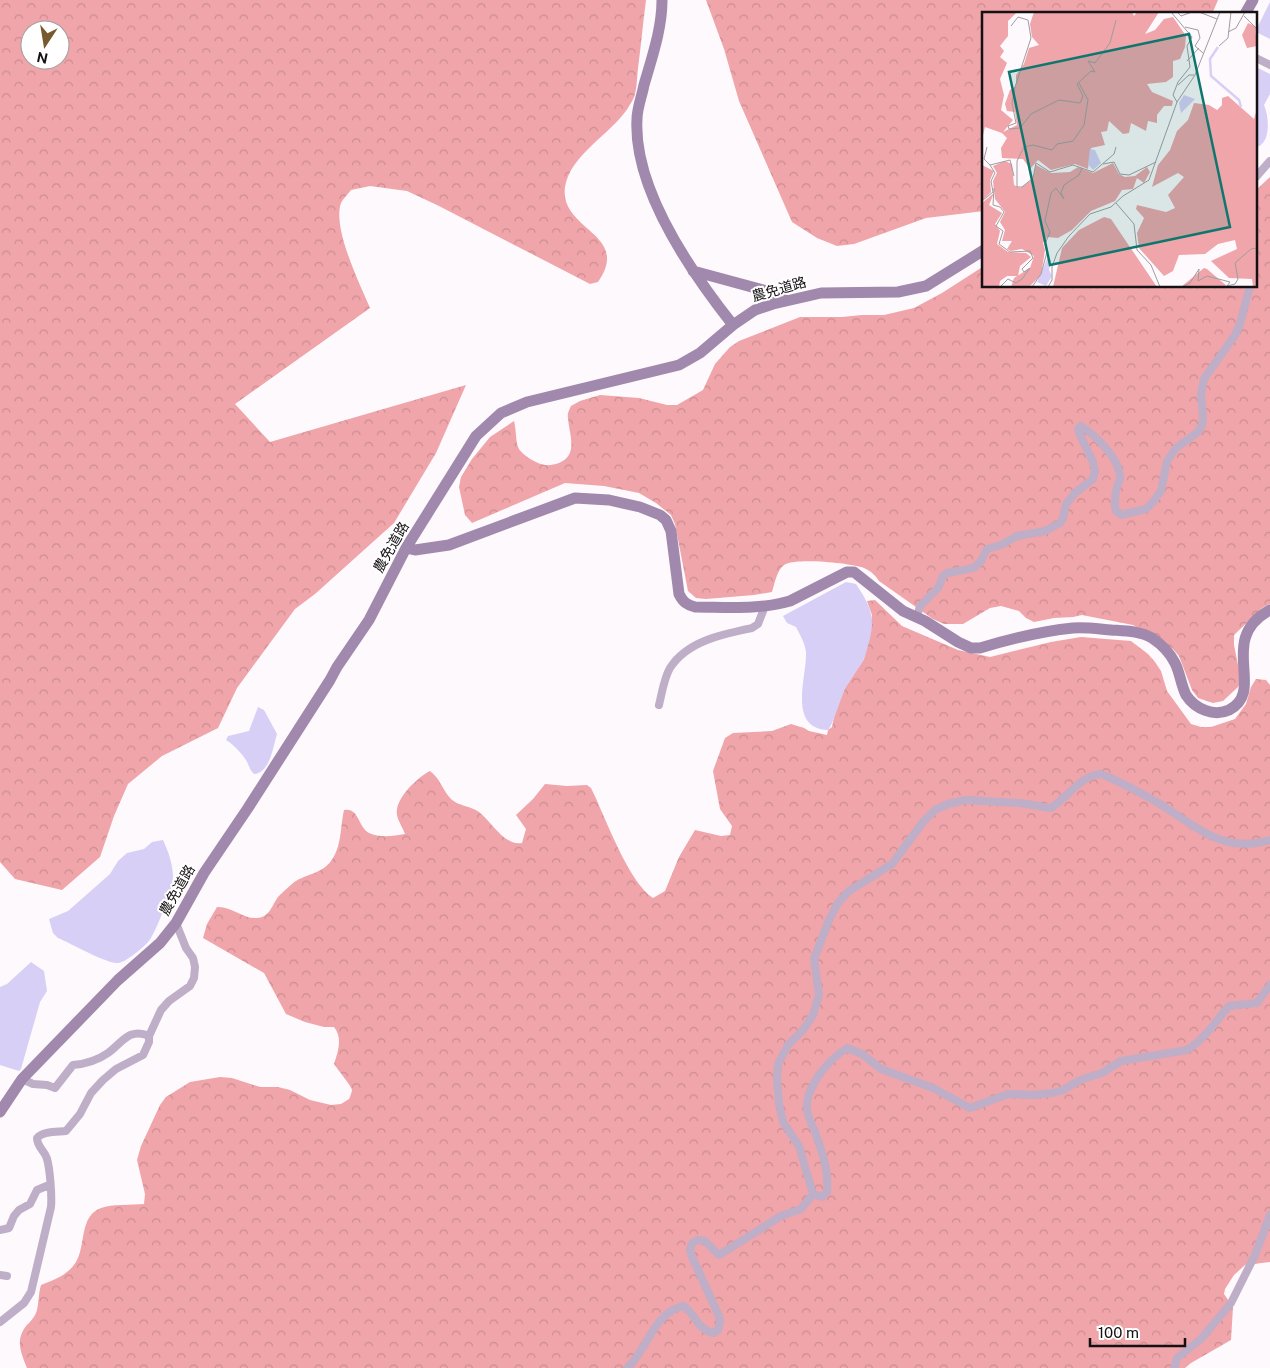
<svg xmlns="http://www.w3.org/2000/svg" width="1270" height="1368" viewBox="0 0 1270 1368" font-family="'Public Sans','Noto Sans JP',sans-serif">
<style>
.forest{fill:url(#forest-crowns);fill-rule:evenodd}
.water{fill:#d7cff6}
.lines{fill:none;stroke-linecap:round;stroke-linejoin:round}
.street{stroke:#beaec7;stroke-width:8}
.secondary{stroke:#a188ad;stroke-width:11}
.labels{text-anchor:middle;stroke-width:4;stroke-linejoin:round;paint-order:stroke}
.street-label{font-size:14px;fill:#141013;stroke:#fff}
.inset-river{fill:none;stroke:#d7cff6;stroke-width:2.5}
.inset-road{fill:none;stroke:#a09c9f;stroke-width:1}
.view{fill:#0f766e;fill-opacity:0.15;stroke:#0f766e;stroke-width:2.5}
.inset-edge{fill:none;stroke:#141013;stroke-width:2.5}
</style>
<defs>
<pattern id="forest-crowns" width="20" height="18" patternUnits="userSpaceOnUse" patternTransform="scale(1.25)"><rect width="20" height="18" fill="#efa5a9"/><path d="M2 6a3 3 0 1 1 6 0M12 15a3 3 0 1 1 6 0" fill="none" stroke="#cc8d91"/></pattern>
</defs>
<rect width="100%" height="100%" fill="#fef9fc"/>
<!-- forest -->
<path class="forest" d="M0 0H646C643 23 641 45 638 68 637 76 637 86 635 94 634 99 630 104 628 108 611 134 570 155 565 187 559 231 632 233 598 282L590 284 439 206 407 191 370 186 351 190C348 194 343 199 341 203 332 228 360 284 370 308L235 404 270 442 466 385 436 453 394 523 315 594 295 609 237 688 218 728 162 756 128 784 114 816 100 857 62 890 15 879 0 862ZM30 30H60V60H30Z
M706 0H1218L1212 14H984V211L926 218 854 244 837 246 817 238 792 222 739 101 724 49Z
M1270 177V604L1262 608 1234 635V645L1241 680 1238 687 1223 701 1213 703 1198 698 1192 690 1179 656 1172 648 1133 625 1082 615 1073 617 1054 618 1034 622 1026 618 1019 611 1001 606 990 608 963 624H944L933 619 879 581C875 575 871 571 864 568 851 563 798 558 786 564 777 568 775 583 772 592L754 595 706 599 696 598 688 591 675 524 671 515 656 503 639 493 604 486 565 483 472 523 465 515 459 487 461 477 472 459 490 437 514 421C519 444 511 449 536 462 544 466 550 466 559 463 579 455 569 434 568 418 567 414 569 410 571 406L580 401 600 395 639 398 667 405H677L703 390 715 364 730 347 739 341 800 317H842L862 315H884L914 308 942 293 984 266V286H1256V190Z
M875 600 902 626 958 650 990 657 1051 642 1081 637 1131 641 1148 654 1155 662 1161 671 1167 691 1191 724 1201 727H1211L1235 719 1246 704 1251 687 1256 679 1266 680 1270 685V1262L1245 1265 1234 1275 1225 1289 1224 1294 1233 1307 1231 1340 1191 1363 1185 1368H27C21 1353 15 1340 26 1326 29 1323 34 1318 36 1313 39 1305 38 1295 41 1285 54 1280 68 1275 76 1262 86 1246 79 1216 101 1208 112 1204 132 1205 144 1204L145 1194 137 1160 141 1146 160 1105 166 1097 190 1082 220 1077 232 1078 260 1087H278L290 1090 310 1100 331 1105 341 1104 349 1099C350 1098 352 1091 352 1090 352 1087 338 1070 334 1064 338 1052 343 1038 334 1027H324L305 1022 286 1014 264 973 203 938 207 924 217 907C231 906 243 919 257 918 270 917 272 905 278 897 282 893 287 888 292 884 303 874 321 875 331 861 342 846 340 828 344 810 359 807 358 827 369 833 380 838 393 836 405 834 403 828 398 821 397 815 394 799 418 777 430 771 440 778 443 791 451 799 458 806 471 806 479 812 492 822 504 846 522 843L526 829 516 815 533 799 545 784 567 786 587 785 591 788C605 816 628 882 653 898L665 891 679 857 695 830 721 836 730 835 732 826 720 809 713 771 725 738 733 733 772 731 791 724 804 728 809 731 827 735 828 730 832 727 835 712 845 688 864 659 872 615 867 601Z"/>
<!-- water -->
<path class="water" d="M1270 2V39L1256 32V30Z
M1256 67 1270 74V94L1264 105C1270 119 1270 145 1256 147Z
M846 582 856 584C870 605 876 617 869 642 867 648 866 655 863 661 857 671 849 680 844 691 841 698 832 727 828 730 787 728 807 677 806 652 805 643 800 635 796 627L787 623 783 616Z
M258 707 264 710 277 734C273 747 270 773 254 774 250 770 250 768 248 764 245 756 233 744 226 740L228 736 249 731Z
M163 840C168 851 173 864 173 877 173 888 156 932 149 941 144 947 125 963 118 963 107 964 70 943 58 938L53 933 49 919 68 911 110 874 118 861 127 853 144 849 152 842Z
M31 962 44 971 47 991 40 1002 21 1069 19 1071 0 1065V987L7 984Z"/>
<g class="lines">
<!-- street -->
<path class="street" d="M1256 58 1270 65
M1256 177 1270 161
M915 616 918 613 920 606 938 588 943 576 947 573 969 569 975 567 981 561 987 549 1001 545 1017 536 1045 531 1060 523 1063 518 1066 504 1075 493 1093 479 1095 471 1093 462 1080 435 1078 429 1081 426C1096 436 1118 457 1120 476 1121 479 1118 483 1117 487 1115 495 1114 503 1116 511L1121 515 1146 509 1153 502 1161 491 1167 461 1176 448 1198 432 1202 425 1203 417 1201 394 1204 379 1235 335 1240 324 1250 286
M659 705C662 693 664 678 670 668 687 641 723 634 752 628L758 624 765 606
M22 1079 33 1084 47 1085 55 1088 73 1065C85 1064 98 1060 108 1053 122 1043 129 1027 149 1036
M813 1194 799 1146 783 1122 779 1104 777 1079 778 1064 788 1045 803 1030 813 1015 819 995 814 959 829 920 838 903 849 891 892 864 923 822 935 810 948 804 966 800 1020 803 1051 808C1067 798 1081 775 1101 774 1121 782 1141 793 1160 804 1197 827 1223 854 1270 840
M813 1194 822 1197 827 1192C829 1170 822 1152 815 1132 811 1122 806 1114 807 1103 808 1092 814 1083 819 1075 827 1064 836 1055 847 1048L862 1054 881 1069 933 1088 970 1108 1008 1094 1033 1095 1053 1093 1063 1090 1080 1080 1102 1073 1121 1061 1187 1050C1205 1039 1215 1022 1229 1006L1257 1003 1270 985
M0 1230 9 1228 14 1216 19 1210 30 1204 37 1190 49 1185
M0 1275 7 1276
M0 1322 24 1303 31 1292 51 1207C52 1196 50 1169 47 1159 45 1151 37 1147 37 1138 43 1131 56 1132 66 1131L80 1114 91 1093 103 1080 116 1069 143 1055 149 1042V1036L161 1010 169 1001 190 986 194 978 195 967 193 958 186 948 176 923
M627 1368C648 1350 653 1312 684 1306 695 1315 699 1330 713 1333L718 1330 720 1322 719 1316 692 1257 690 1250 692 1243 698 1240 705 1241 719 1255 781 1216 801 1209 813 1194
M1174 1368 1177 1358 1202 1338 1231 1303 1255 1255 1270 1215"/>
<!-- secondary -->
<path class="secondary" d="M662 0C662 29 652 57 644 85 642 96 637 108 637 119 633 189 691 272 733 325
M1245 14 1253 0
M693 271 778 294 786 301
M406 548 415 550 449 545 575 498 609 500 640 507 660 515 666 520 671 531 679 594C683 602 687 605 695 607 726 607 760 610 790 601L847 572H854L903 611 925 621 958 642 971 648H980C1010 639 1042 631 1073 628 1085 627 1099 629 1111 630 1125 631 1140 631 1152 638 1161 644 1170 653 1175 663 1180 673 1181 685 1186 695 1195 709 1214 717 1229 710 1267 691 1216 639 1270 610
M0 1112 22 1079 118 980 160 943 176 923 204 873 248 808 330 680 337 667 369 620 406 548 476 436 501 413 527 402 679 365 700 353 733 325 755 310 773 304 821 293 898 292 926 286 984 250"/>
</g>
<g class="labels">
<!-- street labels -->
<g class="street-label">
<text transform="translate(779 289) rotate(-16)" y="5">農免道路</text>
<text transform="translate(391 547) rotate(-60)" y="5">農免道路</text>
<text transform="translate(177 890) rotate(-60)" y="5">農免道路</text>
</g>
</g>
<!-- overview -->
<g transform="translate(982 12)">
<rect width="275" height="275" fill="#fef9fc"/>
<path d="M0 0H35L26 9V24L18 34 22 39 18 45 25 51 18 67 22 83 19 98 31 108 21 120 35 113 33 100 25 99 23 92 28 78 34 74V63L42 52 47 36 57 33 50 25 48 12 52 0H150L152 4 155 0H177L163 22 173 18 182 7 191 5 204 24 203 35 198 47 191 49V65L184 70 165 72 170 80 191 89 190 94H182L175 103V111L166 109 164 119 149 111 147 121 141 122 127 109 125 119 119 120 123 133 109 136 106 157 93 152 69 158 56 148 48 157 41 147 20 146 19 136 25 126 20 121 3 115 0 127ZM266 11 273 14 275 34 265 36 260 23ZM246 84 272 107 275 97V275H271L270 267 247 266 229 249 255 237 253 228 236 232 223 242 197 243 191 259 182 264 157 236 155 221 162 206 154 197 155 193 184 200 193 196 186 183 202 165 196 161 170 175 176 153 188 138 195 119 206 108 212 91 227 93 235 98 240 93V86ZM23 149 30 152 32 173 38 176 51 167 54 153 69 161 88 160 96 155 111 161 131 151 137 162 143 165 153 164 165 155 168 160 162 171 155 166 151 177 140 178 133 189 109 199 90 218 76 226 65 225 61 231 63 238 59 263 47 275H29L32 266 48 256 52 244 40 237 29 239 25 237 30 229H20L23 218 18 210 23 200 13 187 11 169 15 161 11 154ZM0 153 12 159 8 168 9 180 0 189ZM12 181 7 193 20 201 13 212 18 219 15 232 26 240 44 241 49 245 38 254 36 264H25L18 269 17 275H0V191ZM122 205 129 207 175 275H71L80 236 97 218ZM222 256 225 257 246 275H199Z" fill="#efa5a9"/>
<path d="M202 83 213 87 199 101 197 91ZM108 137 113 138 119 151 111 158 106 152ZM65 247 69 248 67 258 70 264 64 274 55 270Z" fill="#d7cff6"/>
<path class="inset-river" d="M236 35 228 47 229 64 257 88 259 95"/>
<path class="inset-road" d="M189 0 210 25 205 34 208 55 196 70 191 83 195 90M195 0 199 4 210 0M217 0 235 7M262 4 274 16 275 24M29 14 36 5 46 8 49 26 33 75 30 91 34 111 26 114 27 117 38 116 49 102 77 88 98 91 101 84 95 72 109 59 113 60 106 49 113 51 128 31 134 8M203 15 216 18 218 26 213 34 221 41M246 20 254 16 263 0M237 34 246 26 249 0M205 49 217 36M196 73 207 63H212M5 135 2 147 8 153 28 148 32 164M121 152 132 150 138 162 147 163 174 150M35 175V149L42 135 51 133 70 138 75 132 91 129 102 113 106 88 97 71M35 175H40L51 166 54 151 68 160 91 153 111 160 132 142 134 135M12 176 11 193 18 195 22 200 14 214 21 219 17 232 28 240 48 239 51 246 40 257 42 260 48 256 40 267 34 271 26 267 18 275M0 189 11 180 9 169 13 161 8 153M134 191 152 212 155 238 169 253 178 275M50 275 59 262 65 240 63 232 68 220 63 209 69 181 74 176 82 187 79 181 82 173 97 163 100 156M66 275 70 268V255L75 241 87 224 108 202 129 195 141 184 167 168 195 90 213 63 238 0M200 275 208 271 217 257 216 269 225 264 248 270 245 274 253 272 256 267 253 251 269 237 275 236"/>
<path class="view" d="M207 22 248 215 68 253 27 60Z"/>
<rect width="275" height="275" class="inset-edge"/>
</g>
<!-- north arrow -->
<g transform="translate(45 45) rotate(192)"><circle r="24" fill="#ffffff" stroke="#a19fa1"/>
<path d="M0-4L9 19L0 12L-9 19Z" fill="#765a2d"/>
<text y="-8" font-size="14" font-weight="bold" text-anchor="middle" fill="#141013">N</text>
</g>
<!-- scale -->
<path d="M1090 1338v8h95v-8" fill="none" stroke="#141013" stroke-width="2.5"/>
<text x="1098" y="1338" font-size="15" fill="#141013" stroke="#ffffff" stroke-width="4" paint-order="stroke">100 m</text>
</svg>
